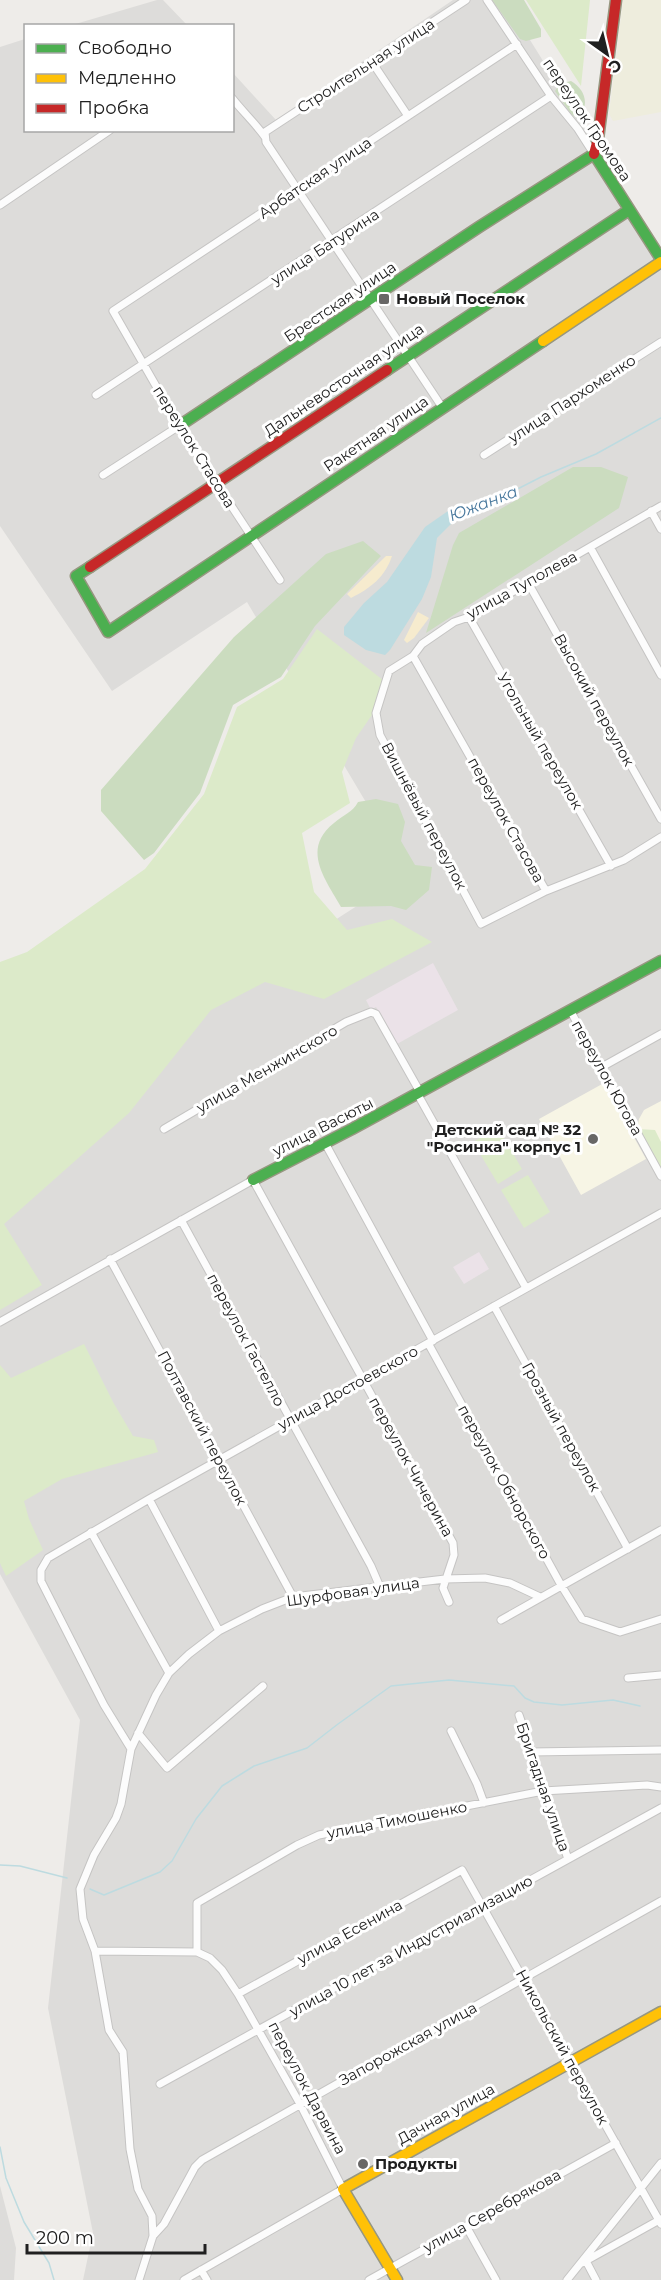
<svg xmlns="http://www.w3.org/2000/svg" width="661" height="2280" viewBox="0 0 661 2280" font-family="Montserrat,sans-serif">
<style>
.residential{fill:#dddcda}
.industrial{fill:#ebe2e8}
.education{fill:#f7f5e5}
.farmland{fill:#eeeddd}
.grass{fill:#dceac9}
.forest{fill:#cbdcbf}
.sand{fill:#f6ebce}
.water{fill:#bddbe0}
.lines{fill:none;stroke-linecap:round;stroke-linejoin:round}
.stream{stroke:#bddbe0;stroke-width:1.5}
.street-casing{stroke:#c5c4c3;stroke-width:9}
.fast-casing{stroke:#979780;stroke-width:13}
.slow-casing{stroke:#979780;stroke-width:13}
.jam-casing{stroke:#979780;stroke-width:13}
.street{stroke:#fcfcfc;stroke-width:7}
.fast{stroke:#4caf50;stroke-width:10}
.slow{stroke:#ffc107;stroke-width:10}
.jam{stroke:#c62828;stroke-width:10}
.poi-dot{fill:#686766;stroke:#fff;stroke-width:2}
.labels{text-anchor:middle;stroke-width:6;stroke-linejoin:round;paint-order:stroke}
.street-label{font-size:15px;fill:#202020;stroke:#fff}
.poi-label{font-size:15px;font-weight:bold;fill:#202020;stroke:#fff;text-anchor:start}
.water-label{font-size:16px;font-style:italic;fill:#48789d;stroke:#fff}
</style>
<rect width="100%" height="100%" fill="#eeece9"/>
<!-- residential -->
<path class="residential" d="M157 0H163L187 25H72Z
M453 0H505L661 250V2280H83L93 2233 48 2008 80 1720 0 1574V1203L129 1053 408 873 247 602 112 691 0 526V47L25 39 26 130H232L233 73 276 120Z
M0 2186 16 2248 14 2280H0Z"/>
<!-- industrial -->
<path class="industrial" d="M433 963 458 1010 397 1044 376 1007 371 1010 366 1000Z
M479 1252 489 1269 464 1284 453 1267Z"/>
<!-- education -->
<path class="education" d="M604 1083 646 1159 581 1195 539 1119Z
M661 1101V1173L637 1129 639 1119 644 1110Z"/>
<!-- farmland -->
<path class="farmland" d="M623 0H661V112L613 121 609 114Z"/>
<!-- grass -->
<path class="grass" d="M526 0H590L581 86Z
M317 629 383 680 374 712 356 738 342 772 350 803 302 833 314 892 347 930 392 919 432 942 324 999 265 982 211 1010 129 1113 4 1224 42 1285 0 1310V962L27 952 145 869 204 794 237 707 283 679Z
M498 1128 522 1169 498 1184 473 1142Z
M637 1129 655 1130 661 1142V1172Z
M528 1175 550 1212 524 1228 501 1190Z
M84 1344 113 1402 133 1436 154 1440 158 1452 62 1479 24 1501 29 1519 43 1550 6 1576 0 1563V1365L11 1378Z"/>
<!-- forest -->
<path class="forest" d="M492 0H524L541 29V37L526 41 520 39Z
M571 81C585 89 591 106 577 118L571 114 555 91 560 84Z
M573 467H601L628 477 619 508 426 633 453 545 459 533Z
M363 541 381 556 315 626 281 677 233 705 200 793 154 853 144 860 101 811V790L234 637 326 554Z
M376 799 398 804 405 822 401 841 415 865 432 867 429 890 406 910 391 906 341 907C325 879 301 849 334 823 343 815 353 812 358 802Z"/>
<!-- sand -->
<path class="sand" d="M386 556H392C385 577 371 588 351 598L347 594Z
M418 612 429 618 414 638 407 643 404 640Z"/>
<!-- water -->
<path class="water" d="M448 511 454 521 437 538 431 577 422 599 390 650 385 655 366 650 344 635V627L364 603 387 582 425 527Z"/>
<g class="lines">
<!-- stream -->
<path class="stream" d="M450 514 492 502 541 477 596 454 661 418
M0 1865 20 1866 67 1878
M90 1889 104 1895 160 1872 172 1861 196 1819 222 1786 254 1766 307 1748 338 1724 391 1686 449 1680 514 1686 525 1698 534 1702 562 1705 613 1700 640 1706
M0 2147 6 2178 24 2222 49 2263 54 2280"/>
<defs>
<path id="street" d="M487 0 551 96 578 129 594 154
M372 62 408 116
M232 98C243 112 255 123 265 137
M0 205 110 130
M96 395 551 96
M442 407 266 142 265 132 466 0
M484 455 661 342
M103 475 179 426
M661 506 469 617 454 622 422 644 413 656 389 671 376 713 380 735 481 924 546 891 624 860 661 837
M651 511 661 529
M590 547 661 675
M280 580 179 426 113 311 517 44
M527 581 661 819
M469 617 611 866
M413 656 546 891
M570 1010 661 1176
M600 1068 661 1034
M417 1093 526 1288
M164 1129 346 1022 371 1012 376 1014 420 1092
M325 1143 433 1341
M181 1220 371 1566 380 1587
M110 1259 293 1597
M494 1306 628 1549
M0 1322 253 1180 453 1543 454 1555 443 1588 449 1602
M428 1343 561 1585 582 1619 620 1632 661 1619
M149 1499 219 1631
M91 1532 169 1673
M501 1620 661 1530
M628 1678 661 1675
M519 1715 568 1859
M451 1731 477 1784 484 1803
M138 1733 167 1768 263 1686
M131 1749 104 1705 41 1581V1570L48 1558 149 1499 661 1213
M531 1752 661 1750
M95 1951 197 1952 210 1958 222 1970 238 1994 300 2104 343 2189 184 2280
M197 1952V1903L297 1845 319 1835 543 1791 647 1785 661 1787
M238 1994 462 1870 661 2224
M160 2084 661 1808
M466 2226 496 2280
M153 2236 164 2224 195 2167 202 2160 661 1901
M586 2261 596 2280
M582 2263 661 2219
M201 2270 207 2280
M139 2280 153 2236 152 2216 138 2189 130 2149 123 2052 109 2030 95 1951 83 1919 80 1889 94 1855 116 1818 121 1804 131 1749 156 1695 169 1673 189 1654 219 1631 262 1609 293 1597 445 1579 485 1578 510 1583 540 1597
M369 2280 616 2143
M567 2280 661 2163"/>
<path id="fast" d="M594 154 661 259
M387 370 629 210
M179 426 479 227 594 154
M90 567 76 576 108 632 543 341
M253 1180 352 1129 661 961"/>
<path id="slow" d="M543 341 661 262
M397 2280 343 2189 661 2012"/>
<path id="jam" d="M594 154 598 139 616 0
M90 567 387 370"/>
</defs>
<!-- street casing -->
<use href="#street" class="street-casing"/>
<!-- fast casing -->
<use href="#fast" class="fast-casing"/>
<!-- slow casing -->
<use href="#slow" class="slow-casing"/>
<!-- jam casing -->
<use href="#jam" class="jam-casing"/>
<!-- street -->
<use href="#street" class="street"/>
<!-- fast -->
<use href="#fast" class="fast"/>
<!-- slow -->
<use href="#slow" class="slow"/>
<!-- jam -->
<use href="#jam" class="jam"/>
</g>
<!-- markers -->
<g class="poi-dot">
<rect x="378" y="293" width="12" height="12" rx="3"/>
<circle cx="593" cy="1139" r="6"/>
<circle cx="363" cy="2164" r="6"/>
</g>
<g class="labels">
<!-- street labels -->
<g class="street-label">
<text transform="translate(366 66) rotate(-33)" y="5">Строительная улица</text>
<text transform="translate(587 120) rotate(56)" y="5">переулок Громова</text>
<text transform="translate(315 178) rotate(-34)" y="5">Арбатская улица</text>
<text transform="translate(325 247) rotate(-33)" y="5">улица Батурина</text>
<text transform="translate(340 302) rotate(-34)" y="5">Брестская улица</text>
<text transform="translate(344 380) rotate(-34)" y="5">Дальневосточная улица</text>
<text transform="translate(572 399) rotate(-33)" y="5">улица Пархоменко</text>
<text transform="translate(376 434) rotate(-34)" y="5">Ракетная улица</text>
<text transform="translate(194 447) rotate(58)" y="5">переулок Стасова</text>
<text transform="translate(522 585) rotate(-29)" y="5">улица Туполева</text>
<text transform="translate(594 700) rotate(61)" y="5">Высокий переулок</text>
<text transform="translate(540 741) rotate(60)" y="5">Угольный переулок</text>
<text transform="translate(424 816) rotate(62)" y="5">Вишнёвый переулок</text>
<text transform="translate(506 820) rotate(61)" y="5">переулок Стасова</text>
<text transform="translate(267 1069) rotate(-30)" y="5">улица Менжинского</text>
<text transform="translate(607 1078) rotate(61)" y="5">переулок Югова</text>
<text transform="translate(323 1127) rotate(-27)" y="5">улица Васюты</text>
<text transform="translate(246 1340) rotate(62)" y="5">переулок Гастелло</text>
<text transform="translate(348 1388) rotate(-29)" y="5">улица Достоевского</text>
<text transform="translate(561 1427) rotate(61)" y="5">Грозный переулок</text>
<text transform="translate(202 1428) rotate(62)" y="5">Полтавский переулок</text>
<text transform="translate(411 1467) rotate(61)" y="5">переулок Чичерина</text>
<text transform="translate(504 1482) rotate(61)" y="5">переулок Обнорского</text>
<text transform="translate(353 1592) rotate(-8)" y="5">Шурфовая улица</text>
<text transform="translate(543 1787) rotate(71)" y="5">Бригадная улица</text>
<text transform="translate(397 1820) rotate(-11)" y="5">улица Тимошенко</text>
<text transform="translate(350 1932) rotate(-29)" y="5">улица Есенина</text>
<text transform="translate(411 1946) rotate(-29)" y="5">улица 10 лет за Индустриализацию</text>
<text transform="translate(408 2044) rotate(-29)" y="5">Запорожская улица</text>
<text transform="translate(562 2047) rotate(61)" y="5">Никольский переулок</text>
<text transform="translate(307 2088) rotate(62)" y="5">переулок Дарвина</text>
<text transform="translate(446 2114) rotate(-29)" y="5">Дачная улица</text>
<text transform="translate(492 2211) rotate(-29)" y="5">улица Серебрякова</text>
</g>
<!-- poi labels -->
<g class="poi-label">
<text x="396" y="304">Новый Поселок</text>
<text x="581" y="1135" text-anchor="end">Детский сад № 32<tspan x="581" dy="17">"Росинка" корпус 1</tspan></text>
<text x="375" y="2169">Продукты</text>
</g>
<!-- water labels -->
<g class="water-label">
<text transform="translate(483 503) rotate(-21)" y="6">Южанка</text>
</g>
</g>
<!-- legend -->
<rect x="24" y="24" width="210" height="108" fill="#ffffff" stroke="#a6a6a6" stroke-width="1.5"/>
<rect x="36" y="44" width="30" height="9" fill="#4caf50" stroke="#a6a6a6" stroke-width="1.5"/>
<text x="78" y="54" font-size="18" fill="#202020">Свободно</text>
<rect x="36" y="74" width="30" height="9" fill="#ffc107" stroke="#a6a6a6" stroke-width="1.5"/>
<text x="78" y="84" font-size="18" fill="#202020">Медленно</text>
<rect x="36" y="104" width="30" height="9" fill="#c62828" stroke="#a6a6a6" stroke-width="1.5"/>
<text x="78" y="114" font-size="18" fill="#202020">Пробка</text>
<!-- north arrow -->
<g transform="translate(607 54) rotate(146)" stroke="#ffffff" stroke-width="4.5" paint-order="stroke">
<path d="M0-4.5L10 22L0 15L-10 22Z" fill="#202020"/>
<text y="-9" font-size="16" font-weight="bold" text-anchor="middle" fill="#202020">С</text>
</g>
<!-- scale -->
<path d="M27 2244v9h178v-9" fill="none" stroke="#202020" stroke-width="3"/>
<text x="36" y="2244" font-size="18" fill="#202020" stroke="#ffffff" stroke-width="4.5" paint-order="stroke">200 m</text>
</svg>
